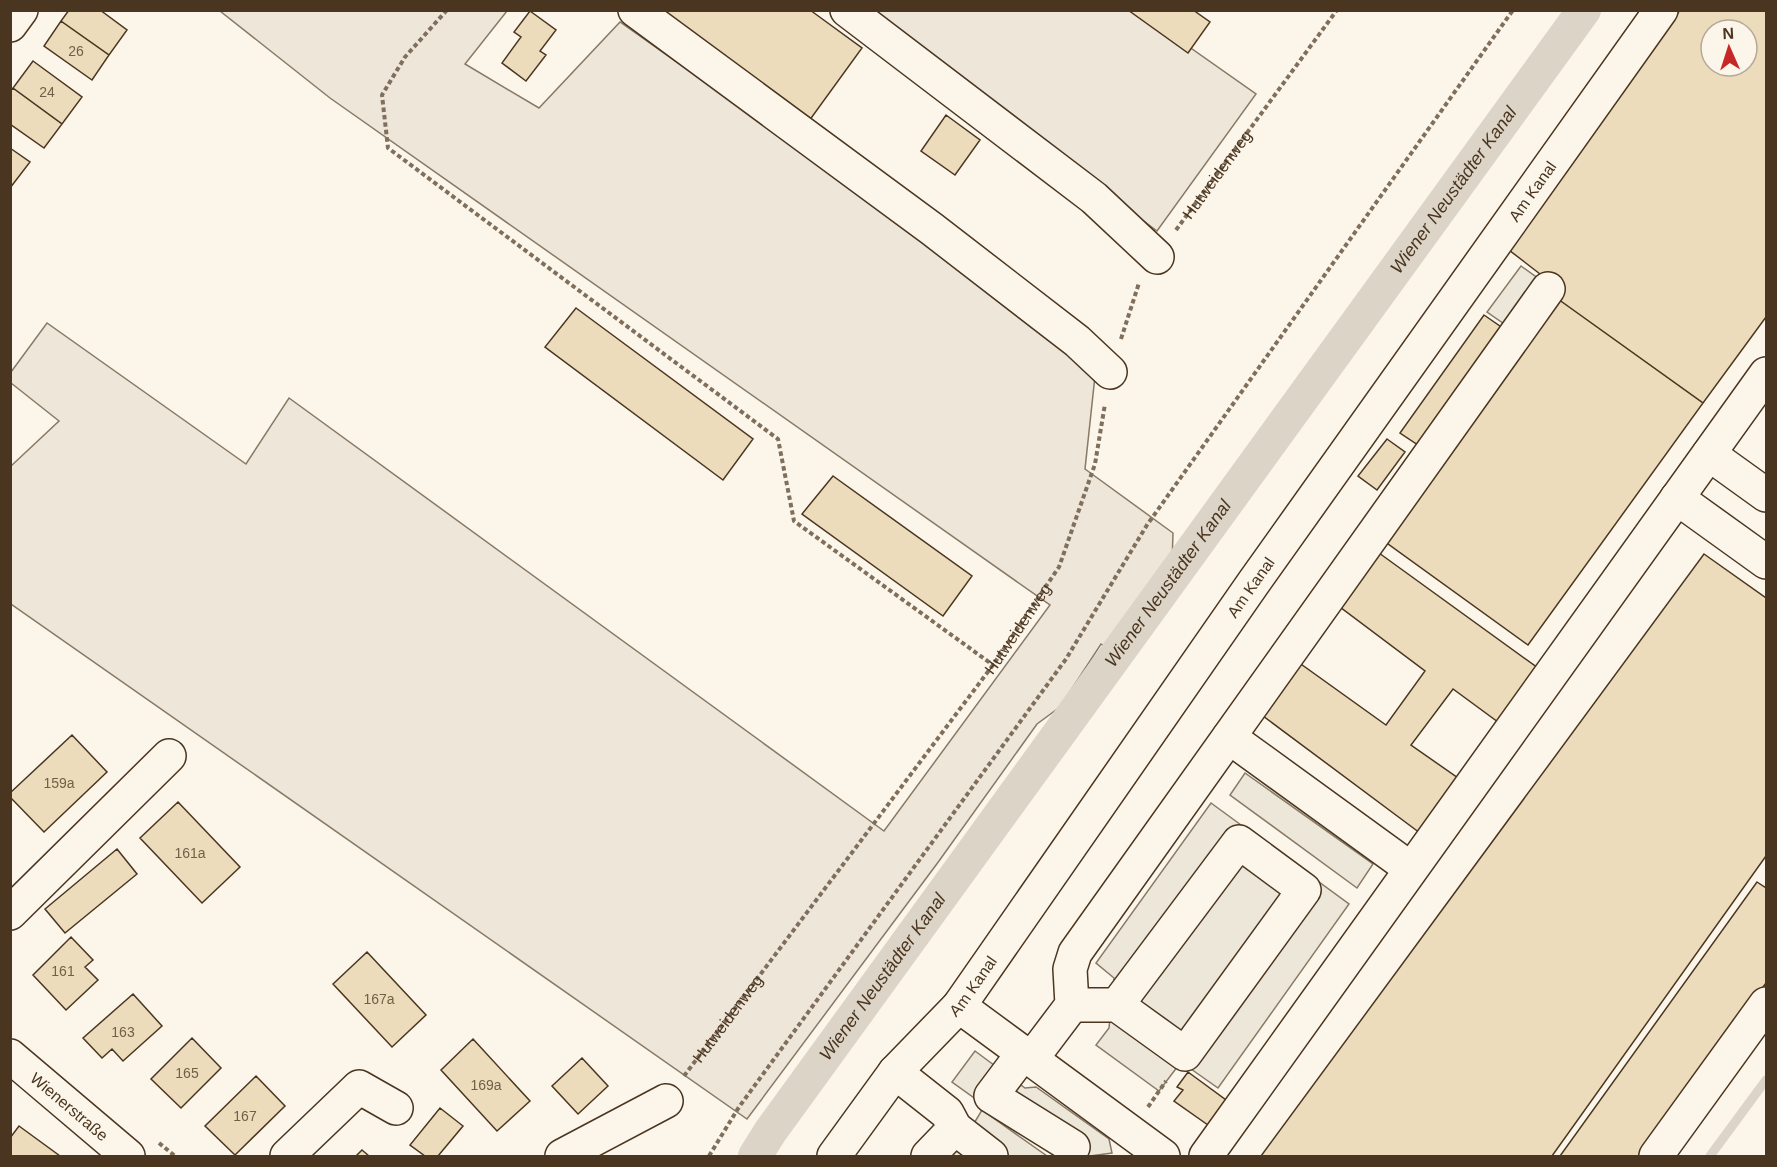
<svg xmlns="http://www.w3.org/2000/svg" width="1777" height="1167" viewBox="0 0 1777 1167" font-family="Helvetica,sans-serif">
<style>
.green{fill:#ede6d9;stroke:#887966;stroke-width:1.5}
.parking{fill:#ede7d9;stroke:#887966;stroke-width:1.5}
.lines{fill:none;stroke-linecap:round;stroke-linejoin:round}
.stream{stroke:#dcd4c6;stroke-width:9}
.canal{stroke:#dcd4c6;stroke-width:34}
.building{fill:#ecdcbc;stroke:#4a3520;stroke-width:1.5;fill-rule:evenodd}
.minor-casing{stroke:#4a3520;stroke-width:36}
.path{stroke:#7f6f5c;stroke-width:4;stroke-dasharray:4.5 3;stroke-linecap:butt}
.minor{stroke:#fbf6e9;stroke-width:33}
.labels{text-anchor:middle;stroke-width:4.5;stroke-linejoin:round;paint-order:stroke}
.number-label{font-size:14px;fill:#725f47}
.street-label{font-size:16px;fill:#4a3520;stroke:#fbf6e9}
.water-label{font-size:18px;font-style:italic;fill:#4a3520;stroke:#fbf6e9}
</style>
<rect width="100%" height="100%" fill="#fbf6e9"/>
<!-- green -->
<path class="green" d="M220 11H507L465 64 539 108 620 22 835 174 1095 376 1085 469 1173 533 1172 565 1108 649 1101 644 1060 707 1037 724 939 861 747 1119 11 604V466L59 421 11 383V372L47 323 246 464 289 398 884 831 1050 605 330 98Z
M863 11H1138L1256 94 1157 231Z"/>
<!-- parking -->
<path class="parking" d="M1521 266 1546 284 1513 330 1487 312Z
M1245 773 1373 864 1357 888 1230 795Z
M1211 803 1349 904 1218 1088 1181 1062 1159 1091 1096 1045 1109 1028 1114 978 1096 963Z
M975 1051 1025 1088 1036 1087 1109 1139 1112 1153 1090 1156H1055L952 1082Z
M982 1110 1047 1156H913L965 1112 973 1125Z"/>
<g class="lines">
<!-- stream -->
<path class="stream" d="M1710 1156 1766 1080"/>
<!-- canal -->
<path class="canal" id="s1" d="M755 1156 770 1132 1584 10"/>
</g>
<!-- building -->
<path class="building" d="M69 10H100L127 30 109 55 61 21Z
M810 10 862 48 809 121 656 11Z
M1128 10H1193L1210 22 1188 53Z
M1680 10H1766V317L1703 403 1558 299 1551 285 1540 274 1509 250ZM1711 30H1747V66H1711Z
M530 11 556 30 540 51 546 55 526 81 502 63 521 37 514 32Z
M61 21 109 55 92 80 44 46Z
M33 61 82 97 62 124 13 88Z
M13 88 62 124 44 148 10 124V91Z
M946 115 980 140 955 175 921 151Z
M10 148 30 162 10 188Z
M1558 299 1703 403 1528 645 1384 541Z
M576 308 753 439 723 480 545 347Z
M1484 315 1507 331 1424 449 1400 433Z
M1387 439 1405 452 1377 490 1358 476Z
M833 476 972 576 943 616 802 514Z
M1379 553 1538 668 1498 722 1453 689 1411 745 1458 778 1420 833 1259 713 1298 662 1386 725 1425 671 1340 607Z
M1704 554 1766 598V856L1552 1156H1261Z
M72 735 107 772 44 832 10 797V793Z
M178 802 240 867 202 903 140 838Z
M117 849 137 874 65 933 45 909Z
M1757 882 1766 888V983L1641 1156H1560Z
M71 937 93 960 85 967 98 980 66 1010 33 975Z
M367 952 426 1015 392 1047 333 984Z
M133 994 162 1026 123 1061 112 1049 102 1058 83 1038Z
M192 1038 221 1068 181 1108 151 1079Z
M473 1039 530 1101 497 1131 441 1070Z
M582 1058 608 1086 578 1114 552 1086Z
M1188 1072 1226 1100 1208 1125 1174 1101 1183 1090 1177 1087Z
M256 1076 285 1106 235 1155 205 1126Z
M440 1108 463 1126 438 1156H425L410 1145Z
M19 1126 60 1156H10V1138Z
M362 1150 369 1156H356Z"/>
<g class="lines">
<defs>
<g id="minor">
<path d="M635 10 932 229 1077 341 1110 372"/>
<path d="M847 10 1094 198 1157 257"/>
<path d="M10 25 21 10"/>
<path d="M1709 454 1766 495"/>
<path d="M1677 498 1766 562"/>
<path d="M1229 737 1411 869"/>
<path d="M10 913 169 756"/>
<path d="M1072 1005H1117L1239 842 1304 890 1185 1054 1117 1005"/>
<path d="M959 1006 1163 1156"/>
<path d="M1024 1052 991 1096 1073 1147"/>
<path id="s4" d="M10 1056 128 1156"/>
<path d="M1032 1058 1072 1005 1070 969 1075 953 1548 289"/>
<path d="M895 1072 947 1113 955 1128 991 1156"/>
<path d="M287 1156 359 1087 396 1108"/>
<path d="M562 1156 666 1101"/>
<path id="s5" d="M834 1156 895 1072 959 1006 1254 582 1661 10"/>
<path d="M928 1156 955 1128"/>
<path d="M1206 1156 1766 374"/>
<path d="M1656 1156 1766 1004"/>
</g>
</defs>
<!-- minor casing -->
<use href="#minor" class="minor-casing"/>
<!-- path -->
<g class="path">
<path d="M447 10 405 57 382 95 388 148 778 439 794 521 993 665"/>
<path id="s2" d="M1176 230 1337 10"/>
<path d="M1121 339 1139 283"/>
<path id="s3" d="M684 1076 993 665 1059 567 1095 464 1105 404"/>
<path d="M1148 1107 1166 1081"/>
<path d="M159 1143 175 1156"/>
<path d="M709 1156 739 1107 1066 659 1147 525 1513 10"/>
</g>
<!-- minor -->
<use href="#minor" class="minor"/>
</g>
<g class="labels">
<!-- number labels -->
<g class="number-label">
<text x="76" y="56">26</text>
<text x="47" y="97">24</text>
<text x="59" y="788">159a</text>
<text x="190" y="858">161a</text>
<text x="63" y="976">161</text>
<text x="379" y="1004">167a</text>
<text x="123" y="1037">163</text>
<text x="187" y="1078">165</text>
<text x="486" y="1090">169a</text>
<text x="245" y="1121">167</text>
</g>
<!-- street labels -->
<g class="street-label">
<text dy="6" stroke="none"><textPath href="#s2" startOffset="69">Hutweidenweg</textPath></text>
<text dy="6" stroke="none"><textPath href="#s5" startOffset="1192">Am Kanal</textPath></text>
<text dy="6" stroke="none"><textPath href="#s5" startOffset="706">Am Kanal</textPath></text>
<text dy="6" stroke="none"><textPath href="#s3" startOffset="558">Hutweidenweg</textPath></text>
<text dy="6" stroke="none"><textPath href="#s5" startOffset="220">Am Kanal</textPath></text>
<text dy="6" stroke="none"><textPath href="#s3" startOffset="72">Hutweidenweg</textPath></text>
<text dy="6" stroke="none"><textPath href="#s4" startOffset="78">Wienerstraße</textPath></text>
</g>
<!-- water labels -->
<g class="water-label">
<text dy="6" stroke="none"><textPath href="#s1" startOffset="1192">Wiener Neustädter Kanal</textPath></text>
<text dy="6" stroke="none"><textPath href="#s1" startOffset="706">Wiener Neustädter Kanal</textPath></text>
<text dy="6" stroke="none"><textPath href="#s1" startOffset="220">Wiener Neustädter Kanal</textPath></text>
</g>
</g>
<!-- border -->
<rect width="1777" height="1167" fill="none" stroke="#4a3520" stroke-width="24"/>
<!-- north arrow -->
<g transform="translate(1729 48) rotate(357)"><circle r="28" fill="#fbf6e9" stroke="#b4a999" stroke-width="1.5"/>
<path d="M0-4.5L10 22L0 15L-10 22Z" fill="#c62828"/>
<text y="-9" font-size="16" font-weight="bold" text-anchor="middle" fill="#4a3520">N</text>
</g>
</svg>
